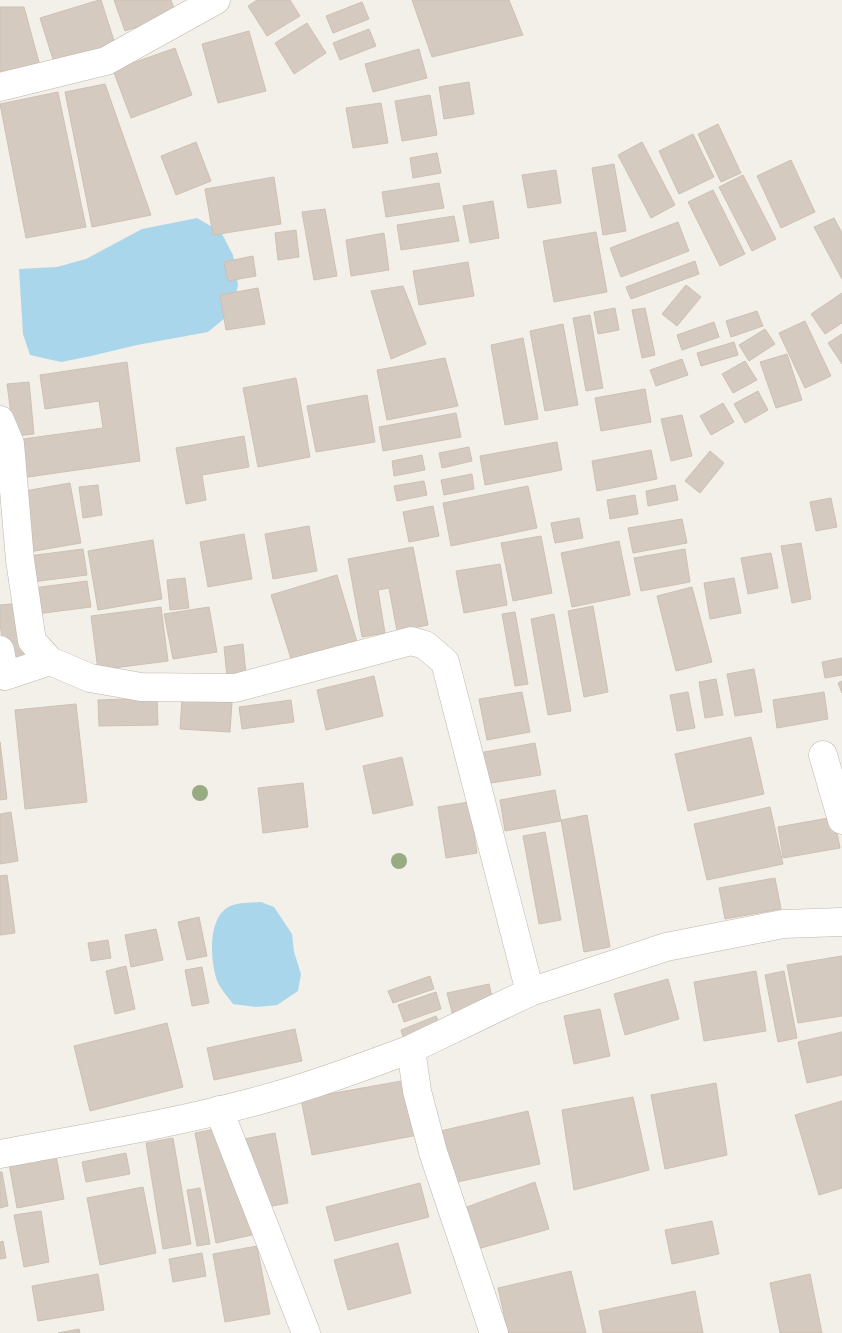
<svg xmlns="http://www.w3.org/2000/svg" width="842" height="1333" viewBox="0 0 842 1333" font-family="Inter,sans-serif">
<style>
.water{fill:#aad6eb}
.building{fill:#d4cabf;stroke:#cec1b3}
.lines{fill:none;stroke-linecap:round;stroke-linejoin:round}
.minor-casing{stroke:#beb6ac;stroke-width:29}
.minor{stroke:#fff;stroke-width:28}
.tree{fill:#99ab83}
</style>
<rect width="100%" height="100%" fill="#f3efe9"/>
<!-- water -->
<path class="water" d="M197 218 221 232 233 255 238 285 231 313 208 332 137 345 91 356 61 362 30 355 23 334 19 269 57 267 86 259 142 229Z
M261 902 274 907 292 934 294 952 301 974 298 991 277 1005 257 1007 233 1004C229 998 223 992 219 985 210 967 207 920 227 908 235 902 252 903 261 902Z"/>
<!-- building -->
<path class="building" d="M99 0H101L117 50 56 69 40 18Z
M114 0H171L176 14 125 31Z
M257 0H290L300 16 267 36 248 6Z
M412 0H509L523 35 432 57Z
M362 2 369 19 333 33 326 16Z
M0 7H24L40 66 0 75Z
M307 23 326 53 294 74 275 43Z
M369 29 376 46 340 60 333 43Z
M249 31 266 91 218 103 202 44Z
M175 48 192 95 131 118 113 70Z
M419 49 427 78 373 92 365 64Z
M469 82 474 114 444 119 439 87Z
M105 84 151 215 92 227 65 92Z
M58 92 86 227 26 238 0 104Z
M430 95 437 135 402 141 395 101Z
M381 103 388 143 353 148 346 108Z
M718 124 741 173 721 182 698 134Z
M693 134 714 177 679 194 659 151Z
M196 142 211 181 176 195 161 156Z
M642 142 675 205 651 218 618 155Z
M437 153 441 173 413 178 410 158Z
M791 160 815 212 781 228 757 176Z
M614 164 626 231 603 235 592 168Z
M556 170 561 203 528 208 522 175Z
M743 175 776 239 752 251 719 187Z
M274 177 281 224 213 235 205 189Z
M439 183 444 208 386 217 382 192Z
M713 190 745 254 720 266 688 202Z
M493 201 499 238 470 243 463 206Z
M325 209 337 276 314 280 302 212Z
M454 216 459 241 401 250 397 225Z
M834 218 842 233V279L814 227Z
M678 222 689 251 621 277 610 248Z
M296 230 299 257 278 260 275 233Z
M596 232 607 292 554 302 543 241Z
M384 233 389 270 351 276 346 240Z
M253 256 256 276 228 281 224 262Z
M695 261 699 274 631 299 626 287Z
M468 262 474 296 419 305 413 271Z
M686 285 701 297 677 326 662 314Z
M403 286 426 344 391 359 371 291Z
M258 288 265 324 226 330 220 295Z
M842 293V323L825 334 811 314Z
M615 308 619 330 598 334 594 312Z
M645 308 655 355 642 358 632 310Z
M757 311 763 326 731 337 726 321Z
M590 315 603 388 586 391 573 318Z
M805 321 831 376 805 388 779 333Z
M714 322 719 337 682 350 677 335Z
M563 324 578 405 545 411 530 331Z
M765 329 775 344 749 361 739 345Z
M842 334V364L828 343Z
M523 338 538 419 505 425 491 345Z
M734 342 738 355 701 366 697 353Z
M787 354 802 400 776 408 760 362Z
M445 358 458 406 387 420 377 370Z
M682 359 688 375 656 386 650 370Z
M745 361 757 380 733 393 722 374Z
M127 362 140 461 21 478 16 440 103 428 99 401 45 409 40 375Z
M296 378 310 457 258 467 243 388Z
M29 382 34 434 14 436 7 384Z
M645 389 651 422 601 431 595 398Z
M758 391 768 410 745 423 734 404Z
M367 395 375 442 316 452 307 406Z
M723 403 734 422 711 435 700 416Z
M456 413 461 437 383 451 379 427Z
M682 415 692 456 671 461 661 419Z
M244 436 249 467 202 475 206 500 186 504 176 448Z
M557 442 562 470 485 485 480 456Z
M469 447 472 461 442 468 439 453Z
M651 450 657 479 597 491 592 461Z
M710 451 724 463 700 493 685 481Z
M422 455 425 470 394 476 392 461Z
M472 474 474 489 444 495 441 480Z
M424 481 427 495 397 501 394 486Z
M70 483 81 543 29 552 19 492Z
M98 485 102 515 83 518 79 487Z
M675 485 678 500 648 506 646 491Z
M528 486 537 528 451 546 443 503Z
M635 495 638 514 610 519 607 500Z
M831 498 837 527 816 531 810 502Z
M433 506 439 536 409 542 403 512Z
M579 518 583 538 555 543 551 523Z
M682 519 687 543 633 553 628 528Z
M309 526 317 571 273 579 265 534Z
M244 534 252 579 208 587 200 542Z
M541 536 552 593 513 601 501 543Z
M153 540 162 599 98 610 88 551Z
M619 541 630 595 572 607 561 553Z
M801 543 811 599 792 603 781 546Z
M413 547 428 625 397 631 389 588 378 590 385 633 362 637 348 559Z
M83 549 87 575 32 582 28 556Z
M685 549 690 582 641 591 634 558Z
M771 553 778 588 748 594 741 558Z
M500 564 507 605 464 613 456 571Z
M337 575 357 642 292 662 271 595Z
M185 578 189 608 170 610 167 580Z
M734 578 741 613 710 619 704 583Z
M87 581 91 607 36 614 33 588Z
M692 587 712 662 676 671 657 596Z
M21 603 28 658 5 661 0 624V605Z
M593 606 608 692 584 697 568 611Z
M161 607 168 661 98 670 91 616Z
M209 607 217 652 173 659 164 614Z
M515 612 528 684 515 686 502 614Z
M554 614 571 711 548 715 531 619Z
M243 644 246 674 227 677 224 647Z
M842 658V675L825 678 822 662Z
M754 669 762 712 735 716 727 674Z
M374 676 383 716 326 730 317 690Z
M716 679 723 715 705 718 699 682Z
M842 681V693L838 683Z
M522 692 530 732 487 740 479 699Z
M688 692 695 728 677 731 670 695Z
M824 692 828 719 777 728 773 700Z
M157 698 158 725 99 726 98 700Z
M182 699 232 702 230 732 180 729Z
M291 700 294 722 242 729 239 707Z
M76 704 87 802 25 809 15 710Z
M751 737 764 794 688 811 675 754Z
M0 742 7 799 0 800Z
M535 743 541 775 485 784 479 753Z
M402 757 413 805 373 814 363 766Z
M303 783 308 827 263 833 258 788Z
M555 790 561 821 505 831 500 800Z
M469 802 477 853 446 858 438 807Z
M770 807 783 864 707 880 694 824Z
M11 812 18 861 0 864V814Z
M587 815 610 947 584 952 561 820Z
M834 817 840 848 783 858 778 827Z
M545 832 561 920 539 924 523 836Z
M7 875 15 933 0 935V876Z
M775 878 781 909 725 919 719 888Z
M199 917 207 956 187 960 178 922Z
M156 929 163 960 131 967 125 935Z
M108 940 111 958 91 961 88 943Z
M842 956V1016L798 1023 787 965Z
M126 966 135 1009 115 1014 106 971Z
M202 967 209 1003 192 1006 185 970Z
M756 971 766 1031 704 1041 694 982Z
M784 971 797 1038 778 1042 765 975Z
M430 976 434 989 393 1003 388 991Z
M668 979 679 1019 625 1035 614 994Z
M489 984 495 1010 454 1020 447 993Z
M436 992 441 1009 404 1022 398 1005Z
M600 1009 610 1056 574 1064 564 1016Z
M436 1016 442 1028 405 1043 401 1030Z
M167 1023 183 1087 90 1111 74 1046Z
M295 1029 302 1061 214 1080 207 1048Z
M842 1032V1075L807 1083 798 1042Z
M407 1080 418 1135 312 1155 301 1099Z
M716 1083 727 1155 665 1169 651 1095Z
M633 1097 649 1170 574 1190 562 1110Z
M842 1101V1188L819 1195 795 1115Z
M528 1111 540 1164 448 1184 436 1132Z
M230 1126 252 1235 216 1243 195 1133Z
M275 1133 288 1203 252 1210 239 1140Z
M173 1138 191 1244 163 1249 146 1143Z
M126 1153 130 1174 86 1182 82 1162Z
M56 1155 64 1199 17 1208 9 1164Z
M0 1172H2L8 1206 0 1208Z
M535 1182 549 1229 474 1250 464 1208Z
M420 1183 429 1217 335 1241 326 1207Z
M143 1187 156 1253 100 1265 87 1198Z
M200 1188 210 1244 197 1246 187 1190Z
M41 1211 49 1262 24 1267 14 1215Z
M712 1221 719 1254 672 1264 665 1230Z
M3 1241 6 1258 0 1259V1242Z
M398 1243 411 1293 348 1310 334 1260Z
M257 1246 270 1314 225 1322 213 1254Z
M202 1253 206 1276 173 1282 169 1259Z
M571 1271 586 1333H508L498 1288Z
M98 1274 104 1310 38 1321 32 1286Z
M810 1274 822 1333H780L770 1283Z
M695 1291 703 1333H603L599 1311Z
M79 1329 80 1333H58Z"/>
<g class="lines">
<defs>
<path id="minor" d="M0 87 106 61 216 0
M0 420 10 444 20 560 32 641 50 661 90 678 141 687 235 688 411 641 425 645 445 662 530 992
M0 650 5 676 50 661
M823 755 842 820
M219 1110 306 1333
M0 1154C86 1138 172 1124 257 1101 309 1087 360 1068 411 1049
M494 1333 433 1152 417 1091 411 1049 530 992 666 947 783 924 842 922"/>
</defs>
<!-- minor casing -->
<use href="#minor" class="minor-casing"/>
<!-- minor -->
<use href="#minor" class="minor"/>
</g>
<!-- trees -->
<g class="tree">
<circle cx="200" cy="793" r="8"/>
<circle cx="399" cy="861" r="8"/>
</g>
</svg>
